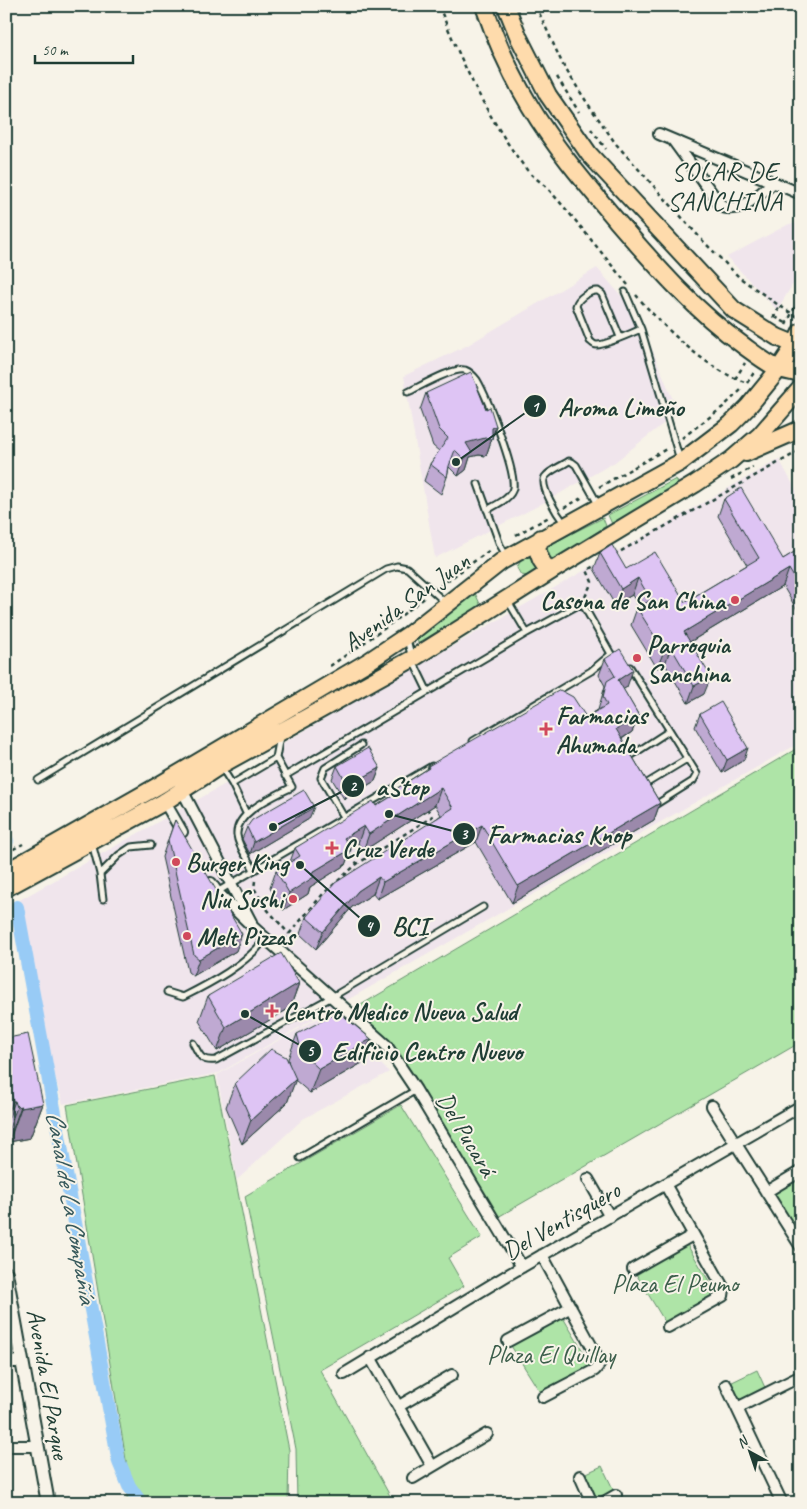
<svg xmlns="http://www.w3.org/2000/svg" width="807" height="1509" viewBox="0 0 807 1509" font-family="Caveat,sans-serif">
<style>
.built{fill:#f0e5ec}
.green{fill:#aee4a7;stroke:#66906e}
.lines{fill:none;stroke-linecap:round;stroke-linejoin:round}
.canal{stroke:#98cbf6;stroke-width:14}
.service-casing{stroke:#1f3d34;stroke-width:9}
.minor-casing{stroke:#1f3d34;stroke-width:14}
.tertiary-casing{stroke:#1f3d34;stroke-width:16}
.primary-casing{stroke:#1f3d34;stroke-width:20}
.path{stroke:#1f3d34;stroke-width:2.5;stroke-dasharray:4 4;stroke-linecap:butt}
.service{stroke:#f7f3e8;stroke-width:5}
.minor{stroke:#f7f3e8;stroke-width:10}
.tertiary{stroke:#f7f3e8;stroke-width:12}
.primary{stroke:#fedbac;stroke-width:16}
.wall{fill:#bfa9d2;stroke:#1f3d34}
.shaded-wall{fill:#9b89ab;stroke:#1f3d34}
.building{fill:#dec4f4;stroke:#1f3d34}
.poi-dot{fill:#d1495b;stroke:#f7f3e8;stroke-width:2}
.labels{text-anchor:middle;stroke-width:4;stroke-linejoin:round;paint-order:stroke}
.poi-label{font-size:25px;font-weight:bold;fill:#1f3d34;stroke:#f7f3e8;text-anchor:start}
.street-label{font-size:25px;fill:#1f3d34;stroke:#f7f3e8}
.park-label{font-size:25px;fill:#3c5e4b;stroke:#f7f3e8}
.neighbourhood-label{font-size:26px;letter-spacing:1px;fill:#1f3d34;stroke:#f7f3e8}
.water-label{font-size:26px;font-style:italic;fill:#37595b;stroke:#f7f3e8}
.leader{fill:none;stroke:#1f3d34;stroke-width:2}
.callout-dot{fill:#1f3d34;stroke:#f7f3e8;stroke-width:2}
.mark-label{font-size:15px;text-anchor:middle;font-weight:bold;fill:#fff}
.callout-label{font-size:26px;text-anchor:middle;font-weight:bold;fill:#1f3d34;stroke:#f7f3e8;stroke-width:4;stroke-linejoin:round;paint-order:stroke}
</style>
<rect width="100%" height="100%" fill="#f7f3e8"/>
<filter id="ink" filterUnits="userSpaceOnUse"><feTurbulence type="fractalNoise" baseFrequency=".02" numOctaves="2"/><feDisplacementMap in="SourceGraphic" scale="10" xChannelSelector="R" yChannelSelector="G"/><feConvolveMatrix kernelMatrix="1 2 1 2 8 2 1 2 1" color-interpolation-filters="sRGB"/></filter>
<g filter="url(#ink)">
<!-- built -->
<path class="built" d="M801 223V271L777 310 727 257 789 224Z
M597 268 638 315 678 412 615 462 536 507 435 558 404 376 468 345Z
M779 459 801 499V742L219 1073 63 1104 43 1033 31 979 18 901 275 756 278 746Z
M329 1012 389 1072 303 1119 237 1180 217 1075Z"/>
<!-- green -->
<path class="green" d="M676 479 679 485 612 524 608 515Z
M603 518 606 526 529 576 521 575 517 568 522 558Z
M475 593 481 606 418 643 417 639Z
M801 746V1042L498 1217 391 1046 354 1009Z
M215 1076 289 1450 288 1503H127V1466L67 1105Z
M401 1105 482 1237 448 1258 464 1286 320 1370 394 1503H297L296 1449 245 1196Z
M801 1177V1242L768 1196Z
M683 1238 718 1296 668 1327 633 1269Z
M559 1311 593 1368 543 1397 508 1341Z
M757 1370 767 1392 737 1408 726 1385Z
M602 1466 616 1495 602 1503H592L580 1476Z"/>
<g class="lines">
<!-- canal -->
<path class="canal" d="M6 839 7 841
M17 907 119 1462 129 1486 141 1503"/>
<defs>
<path id="service" d="M625 292 641 329 680 460
M620 337 602 294 598 291C590 290 578 298 576 306L590 341C593 343 593 345 597 345 605 345 632 333 641 329
M408 392C421 386 453 367 465 370 470 372 474 376 477 380 487 397 516 470 513 488 511 499 495 505 487 510
M478 484 500 545 506 555
M564 523C558 515 539 486 545 477 550 470 562 466 569 461L572 462 576 465 598 504
M508 601 527 633
M407 639 412 659 428 692
M630 667 697 774 693 781 655 805
M473 741 591 671 610 655
M632 755 669 731
M276 758 280 736
M222 768 232 784
M285 776 527 633 582 603 611 654 617 657
M38 780 386 569 397 566 407 568 446 603
M644 785 687 759
M246 813 232 784 276 758 292 787C275 796 235 812 237 835 238 847 249 860 254 870
M344 817 321 778 325 768 361 745
M92 843 100 874 103 899
M100 874 119 855 131 847 151 845
M217 892 432 766
M167 992 183 997C211 983 247 964 265 939
M193 1043C200 1055 200 1062 216 1060L332 997 483 907
M300 1158 416 1090"/>
<path id="minor" d="M659 134 801 194
M673 140 722 207C743 213 758 195 774 182
M180 786 251 922
M163 799 182 832
M211 883 217 892 255 929 386 1045 416 1090 522 1267
M712 1106 801 1247
M588 1179 610 1217
M665 1184 724 1289 723 1296 668 1327
M766 1192 801 1171
M542 1255 598 1358 599 1365 595 1370 543 1397
M633 1269 693 1235
M508 1341 571 1307
M370 1357 432 1466
M6 1362H22
M344 1374 506 1276 801 1106
M726 1385 782 1503
M399 1406 452 1375
M737 1408 801 1376
M6 1446H36
M580 1476 592 1503
M413 1478 487 1434
M602 1503 616 1495"/>
<path id="tertiary" d="M6 1273 48 1503"/>
<path id="primary" d="M484 6C496 41 511 75 530 106 555 148 586 184 617 221 656 266 695 311 744 346 755 354 766 363 779 369 785 371 794 372 801 374
M506 6 519 38 548 95 589 154 734 310 777 337 801 347
M746 453 801 429
M541 538 537 549 541 560 549 572
M6 872 156 787 369 661 408 635 502 561 681 462 731 424 748 407 779 369 795 345 801 332
M6 888 164 802 221 765 412 659 556 568 695 484 731 460 760 435 801 388"/>
</defs>
<!-- service casing -->
<use href="#service" class="service-casing"/>
<!-- minor casing -->
<use href="#minor" class="minor-casing"/>
<!-- tertiary casing -->
<use href="#tertiary" class="tertiary-casing"/>
<!-- primary casing -->
<use href="#primary" class="primary-casing"/>
<!-- path -->
<path class="path" d="M439 6C462 64 489 121 527 170 534 178 543 183 550 191 577 221 602 254 628 285
M536 6 563 65 586 101 616 144 703 241 740 278 777 304 799 318
M557 77 579 112
M591 129 606 149
M636 295C662 326 709 372 748 383
M775 317 786 323
M773 318 780 306
M786 325 801 295
M735 379 745 363
M747 383 755 371
M682 438 723 407 742 389
M731 479 753 467
M599 487 668 448
M564 508 583 497
M516 535 549 517
M614 555 801 450
M440 586 490 550
M585 597 592 582 587 570 596 565
M330 666 381 631 427 596
M347 849 350 850 357 864
M6 853 23 844
M255 881 254 888 266 908 289 934
M284 940 323 894 357 864 432 817 427 808"/>
<!-- service -->
<use href="#service" class="service"/>
<!-- minor -->
<use href="#minor" class="minor"/>
<!-- tertiary -->
<use href="#tertiary" class="tertiary"/>
<!-- primary -->
<use href="#primary" class="primary"/>
</g>
<!-- wall -->
<path class="wall" d="M426 393 486 409 496 426 486 456 479 455 470 457 466 470 458 476 449 467 447 477 441 494 424 481 430 464 439 451 433 446 420 410Z
M724 499 783 559 801 548V617L783 586 690 642 704 694 688 703 665 664 657 668 631 625 637 608 639 607 632 595 615 605 594 569 600 553 626 569 685 602 747 565 718 516Z
M605 659 627 687 623 689 639 716 632 732 622 739 660 803 654 820 512 903 476 842 377 899 373 894 352 907 316 949 300 934 306 917 441 815 435 805 363 851 358 843 350 848 351 849 345 865 310 887 308 894 283 910 270 888 276 871 290 862 295 848 376 806 394 795 396 789 427 769 428 766 586 717 598 710 605 686 599 675Z
M700 714 744 760 722 773 695 727Z
M337 766 380 768 375 781 344 799 332 779Z
M309 819 250 854 242 839 247 827Z
M175 820 236 951 193 976 188 972 162 857Z
M299 983 290 1008 217 1051 199 1021 208 996Z
M297 1034 371 1039 362 1063 310 1093 295 1080 287 1103 242 1144 226 1107 235 1083 289 1065 288 1059Z
M8 1038 43 1104 30 1138 9 1142V1140H6V1040H8Z"/>
<!-- shaded-wall -->
<path class="shaded-wall" d="M496 426 486 456 479 455 470 457 466 470 458 476 464 459 466 443 492 428Z
M789 569 783 586 678 649 684 632Z
M638 578 632 595 615 605 621 589Z
M671 647 665 664 657 668 664 651Z
M633 670 627 687 612 697 618 680Z
M711 677 704 694 688 703 694 686Z
M639 716 632 732 610 746 616 729Z
M748 748 744 760 722 773 727 760Z
M380 768 375 781 344 799 348 786Z
M441 788 435 805 363 851 369 834Z
M660 803 654 820 512 903 518 886Z
M314 807 309 819 250 854 254 842Z
M482 825 476 842 377 899 383 882Z
M364 826 358 843 338 855 344 838Z
M351 849 345 865 310 887 308 894 283 910 289 893 311 873Z
M379 877 373 894 352 907 316 949 323 932 358 891Z
M242 934 236 951 193 976 199 959Z
M299 983 290 1008 217 1051 226 1027Z
M371 1039 362 1063 310 1093 319 1069Z
M296 1079 287 1103 242 1144 251 1120Z
M13 1101H15L6 1125V1119Z
M43 1104 30 1138 9 1142 21 1108Z
M21 1106 9 1140H6V1136L17 1107Z"/>
<!-- building -->
<path class="building" d="M471 372 486 409 490 407 496 426 492 428V439L485 438 466 443 472 453 464 459 455 450 449 466 447 477 430 464 448 438 439 429 426 393Z
M741 488 783 559 801 548V589L789 569 684 632 711 677 694 686 671 647 664 651 637 608 651 600 638 578 621 589 600 553 612 545 626 569 655 552 685 602 759 558 724 499Z
M620 649 633 670 618 680 639 716 616 729 660 803 518 886 482 825 383 882 379 877 358 891 323 932 306 917 335 883 453 808 441 788 369 834 364 826 344 838 351 849 311 873 314 877 289 893 276 871 300 856 295 848 373 801 376 806 399 792 396 789 429 768 428 766 560 690 573 697 586 717 607 705 603 697 607 681 615 676 605 659Z
M721 702 748 748 727 760 700 714Z
M368 748 380 768 348 786 337 766Z
M304 790 314 807 254 842 247 827 252 820Z
M175 820 242 934 199 959 194 955 168 840Z
M281 953 299 983 226 1027 208 996Z
M339 1012 371 1039 319 1069 302 1053 297 1034Z
M28 1034 43 1104 21 1108V1106L17 1107 15 1101H13L6 1070V1040H9L8 1038Z
M271 1049 286 1057 296 1079 251 1120 235 1083Z"/>
</g>
<!-- markers -->
<g class="poi-dot">
<circle cx="735" cy="600" r="5"/>
<circle cx="637" cy="658" r="5"/>
<path d="M543.5 721.5h5v5h5v5h-5v5h-5v-5h-5v-5h5z"/>
<path d="M329.5 840.5h5v5h5v5h-5v5h-5v-5h-5v-5h5z"/>
<circle cx="176" cy="862" r="5"/>
<circle cx="293" cy="899" r="5"/>
<circle cx="187" cy="936" r="5"/>
<path d="M269.5 1003.5h5v5h5v5h-5v5h-5v-5h-5v-5h5z"/>
</g>
<g class="labels">
<!-- poi labels -->
<g class="poi-label">
<text x="725" y="609" text-anchor="end">Casona de San China</text>
<text x="647" y="653">Parroquia<tspan x="647" dy="29">Sanchina</tspan></text>
<text x="556" y="724">Farmacias<tspan x="556" dy="29">Ahumada</tspan></text>
<text x="342" y="857">Cruz Verde</text>
<text x="186" y="871">Burger King</text>
<text x="283" y="908" text-anchor="end">Niu Sushi</text>
<text x="197" y="945">Melt Pizzas</text>
<text x="283" y="1020">Centro Medico Nueva Salud</text>
</g>
<!-- street labels -->
<g class="street-label">
<text transform="translate(406 601) rotate(-36)" y="9">Avenida San Juan</text>
<text transform="translate(467 1134) rotate(59)" y="9">Del Pucará</text>
<text transform="translate(561 1220) rotate(-30)" y="9">Del Ventisquero</text>
<text transform="translate(49 1384) rotate(80)" y="9">Avenida El Parque</text>
</g>
<!-- park labels -->
<g class="park-label">
<text x="675" y="1292">Plaza El Peumo</text>
<text x="551" y="1363">Plaza El Quillay</text>
</g>
<!-- neighbourhood labels -->
<g class="neighbourhood-label">
<text x="725" y="180">SOLAR DE<tspan x="725" dy="30">SANCHINA</tspan></text>
</g>
<!-- water labels -->
<g class="water-label">
<text transform="translate(72 1207) rotate(80)" y="9">Canal de La Compañía</text>
</g>
</g>
<!-- callouts -->
<path class="leader" d="M456 462L535 406M273 827L353 786M389 814L464 834M300 865L369 926M245 1014L310 1051"/>
<g class="callout-dot">
<circle cx="456" cy="462" r="5"/>
<circle cx="273" cy="827" r="5"/>
<circle cx="389" cy="814" r="5"/>
<circle cx="300" cy="865" r="5"/>
<circle cx="245" cy="1014" r="5"/>
<circle cx="535" cy="406" r="12"/>
<circle cx="353" cy="786" r="12"/>
<circle cx="464" cy="834" r="12"/>
<circle cx="369" cy="926" r="12"/>
<circle cx="310" cy="1051" r="12"/>
</g>
<g class="mark-label">
<text x="535" y="412">1</text>
<text x="353" y="791">2</text>
<text x="464" y="839">3</text>
<text x="369" y="931">4</text>
<text x="310" y="1056">5</text>
</g>
<g class="callout-label">
<text x="621" y="416">Aroma Limeño</text>
<text x="402" y="795">aStop</text>
<text x="559" y="843">Farmacias Knop</text>
<text x="410" y="935">BCI</text>
<text x="427" y="1060">Edificio Centro Nuevo</text>
</g>
<!-- margin -->
<rect width="807" height="1509" fill="none" stroke="#f7f3e8" stroke-width="25"/>
<rect x="12" y="12" width="782" height="1484" fill="none" stroke="#1f3d34" stroke-width="2" filter="url(#ink)"/>
<!-- north arrow -->
<g transform="translate(750 1452) rotate(320)" stroke="#f7f3e8" stroke-width="4" paint-order="stroke">
<path d="M0-4L9 19L0 12L-9 19Z" fill="#1f3d34"/>
<text y="-8" font-size="14" font-weight="bold" text-anchor="middle" fill="#1f3d34">N</text>
</g>
<!-- scale -->
<path d="M35 55v8h98v-8" fill="none" stroke="#1f3d34" stroke-width="2.5"/>
<text x="42" y="55" font-size="15" fill="#1f3d34" stroke="#f7f3e8" stroke-width="4" paint-order="stroke">50 m</text>
</svg>
